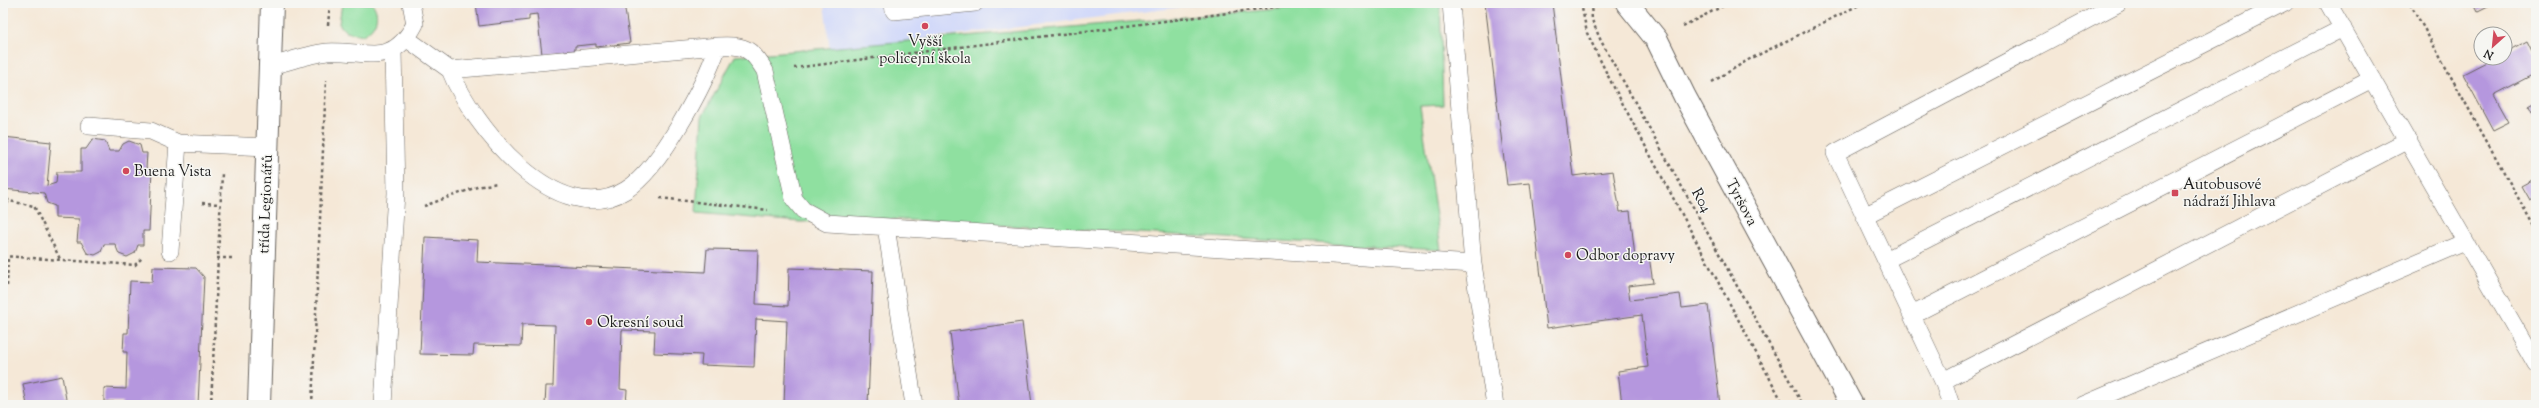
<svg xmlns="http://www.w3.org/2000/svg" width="2539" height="408" viewBox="0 0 2539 408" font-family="'Sorts Mill Goudy',serif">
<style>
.built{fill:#d2d9f9}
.green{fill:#8fe0a0;stroke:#567e5e}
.building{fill:#b597de}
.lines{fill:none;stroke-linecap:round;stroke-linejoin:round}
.lane-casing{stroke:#68635d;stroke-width:18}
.street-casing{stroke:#68635d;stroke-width:24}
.path{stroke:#68635d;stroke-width:2.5;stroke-dasharray:3 3;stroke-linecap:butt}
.lane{stroke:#fff;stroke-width:17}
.street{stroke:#fff;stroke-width:22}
.poi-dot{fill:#d1495b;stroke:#f6f6f2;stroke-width:1.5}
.labels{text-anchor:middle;stroke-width:3;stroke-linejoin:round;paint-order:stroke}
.poi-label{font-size:15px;fill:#1c1c1c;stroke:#f6f6f2;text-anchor:start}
.street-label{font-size:15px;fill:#1c1c1c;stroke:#f6f6f2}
</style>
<rect width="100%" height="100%" fill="#f6f6f2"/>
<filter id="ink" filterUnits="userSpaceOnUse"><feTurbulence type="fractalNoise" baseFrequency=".025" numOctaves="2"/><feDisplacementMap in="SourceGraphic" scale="8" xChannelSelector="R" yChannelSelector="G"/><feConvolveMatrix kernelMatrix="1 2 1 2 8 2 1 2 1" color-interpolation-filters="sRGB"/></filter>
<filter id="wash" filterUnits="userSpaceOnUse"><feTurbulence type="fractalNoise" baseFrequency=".012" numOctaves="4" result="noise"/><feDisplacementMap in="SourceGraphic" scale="16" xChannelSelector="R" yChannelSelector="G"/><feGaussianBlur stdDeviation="0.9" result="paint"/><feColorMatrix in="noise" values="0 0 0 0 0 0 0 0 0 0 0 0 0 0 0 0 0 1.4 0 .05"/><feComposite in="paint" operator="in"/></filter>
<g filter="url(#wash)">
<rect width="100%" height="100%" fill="#f5e8d7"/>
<!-- built -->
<path class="built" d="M824 3H1215L830 50Z"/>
<!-- green -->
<path class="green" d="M342 3H372C381 15 376 28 363 35L346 32 339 24Z
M1348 3H1440L1443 105 1420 106 1441 250 888 219 800 222 696 213 702 117 735 56Z"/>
<g id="blocks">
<!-- building -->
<path class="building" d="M476 3H624L630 43 596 47V44L575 46V50L542 54 537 14 529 15V20L479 26Z
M634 3H658V4L634 7Z
M1485 3H1552L1573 176 1613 171 1620 212 1630 211 1635 257 1649 256 1653 283 1628 286 1630 300 1680 294 1682 308 1708 305 1720 405H1622L1618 371 1648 367 1642 315 1547 328 1530 183 1507 185Z
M2474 3H2494L2478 11Z
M2527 41 2533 53 2536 51V73L2494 95 2509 122 2493 130 2463 74 2494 58H2505V53Z
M2536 103V121L2529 107Z
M3 137 51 142 47 186 56 183 57 172H81V149H86L93 139 105 141 109 151H119L123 144 129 141 140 145 142 153H147L146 169H152L149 231H143V245H138L135 253 127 257 119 254 115 244H104L101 252 95 255 87 253 81 242H77L79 219 55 218V206L47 203 44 193 3 189Z
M2536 178V204L2533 198 2529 200 2521 186Z
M425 237 478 240 477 262 705 272 707 249 758 250 756 304 788 306 789 268 873 271 868 405H784L787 321 756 319 754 367 701 365 702 355 654 353 655 331 622 330 620 389 627 390 626 405H545L546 386H553L555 325 522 324 521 346 474 345 473 355 420 354Z
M153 267 196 268 204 277 198 405H121L122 402H104V388L126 389 127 352H123L124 333H128L130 281 152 282Z
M1022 322 1032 405H959L950 332Z
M62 376 67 405H27L23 384Z"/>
</g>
</g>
<g filter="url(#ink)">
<use href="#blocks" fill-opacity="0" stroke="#68635d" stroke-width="1"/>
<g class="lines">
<defs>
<path id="lane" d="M893 3 894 11 975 3
M1451 3 1473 264 1495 405
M2328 3 2536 364
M406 38 450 70 718 46C744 44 752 49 765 71L794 199 803 210 827 223 1473 264
M270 66C288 62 309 54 327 52 368 50 392 68 415 24L411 3
M450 70C472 125 557 233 626 190 661 168 705 84 718 46
M89 126 151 131 178 143 267 147
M1866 215 2285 3
M886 227 914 405
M170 251 178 143
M1886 260 2343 28
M1912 315 2372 79
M1943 381 2408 140
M383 405 396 193 393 51
M1951 405 1943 381 1835 153 2119 3
M2083 405 2465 242"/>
<path id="street" d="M1627 3 1657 40 1685 97 1852 405
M259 405 272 3"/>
</defs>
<!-- lane casing -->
<use href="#lane" class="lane-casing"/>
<!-- street casing -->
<use href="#street" class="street-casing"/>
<!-- path -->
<path class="path" d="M1581 3 1587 33 1610 80 1784 405
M1591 3 1592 20 1601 41 1803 405
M2410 3 2536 230
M328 25 330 3
M1683 26 1729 3
M794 68 1307 3
M1712 82 1748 60 1863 3
M3 194 9 201 34 206 60 259
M660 198 768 210
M202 203 220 204
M424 206 477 187 497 183
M3 209 9 201
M3 256 135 265 143 257
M217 258H234
M3 288H7L8 256
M211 405 222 173
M312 405 326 80"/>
<!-- lane -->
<use href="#lane" class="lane"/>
<!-- street -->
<use href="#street" class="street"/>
</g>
</g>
<!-- markers -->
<g class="poi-dot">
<circle cx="925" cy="26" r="4"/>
<circle cx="126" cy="171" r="4"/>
<rect x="2171" y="189" width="8" height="8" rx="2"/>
<circle cx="1568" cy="255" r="4"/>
<circle cx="589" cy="322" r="4"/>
</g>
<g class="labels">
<!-- poi labels -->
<g class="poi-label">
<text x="925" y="46" text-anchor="middle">Vyšší<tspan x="925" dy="17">policejní škola</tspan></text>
<text x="134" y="176">Buena Vista</text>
<text x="2183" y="189">Autobusové<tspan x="2183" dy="17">nádraží Jihlava</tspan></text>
<text x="1576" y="260">Odbor dopravy</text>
<text x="597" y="327">Okresní soud</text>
</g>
<!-- street labels -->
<g class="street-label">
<text transform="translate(1702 200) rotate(61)" y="5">R04</text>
<text transform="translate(1742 202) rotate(62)" y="5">Tyršova</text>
<text transform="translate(265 204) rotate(-88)" y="5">třída Legionářů</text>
</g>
</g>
<!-- margin -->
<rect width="2539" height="408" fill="none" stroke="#f6f6f2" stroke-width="16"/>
<!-- north arrow -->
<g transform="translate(2493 46) rotate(207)"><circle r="19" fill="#f6f6f2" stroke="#9f9f9c"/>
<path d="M0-3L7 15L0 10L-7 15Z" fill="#d1495b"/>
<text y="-6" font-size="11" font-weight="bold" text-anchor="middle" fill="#1c1c1c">N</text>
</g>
</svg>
